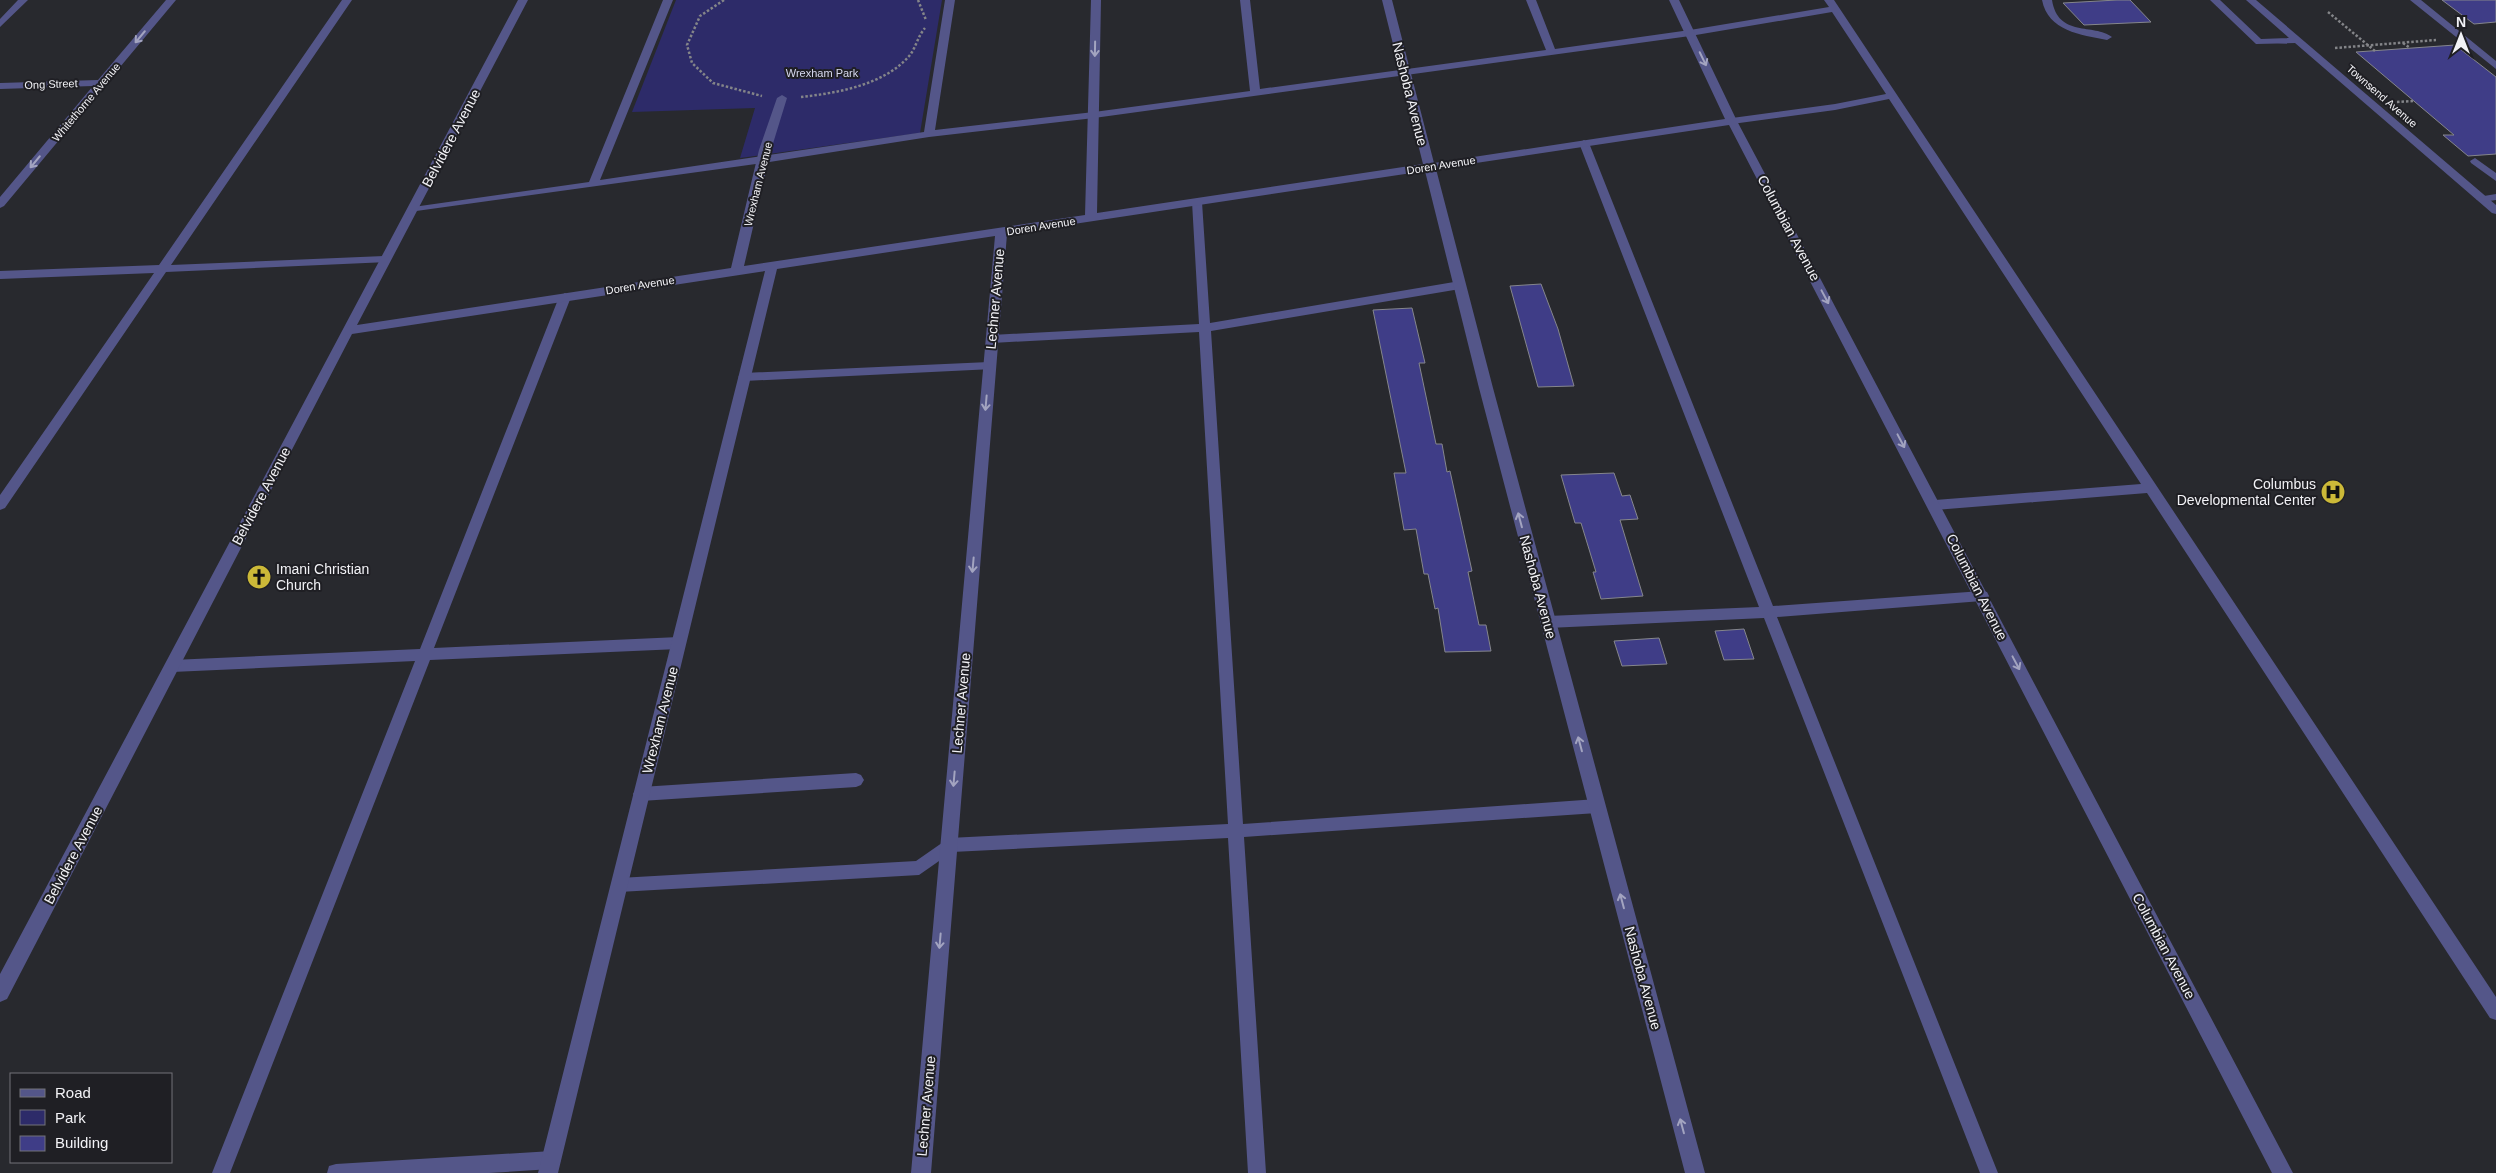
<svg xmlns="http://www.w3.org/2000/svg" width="2496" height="1173" viewBox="0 0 2496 1173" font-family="Arial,sans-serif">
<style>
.green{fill:#2d2b69}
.building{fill:#3f3d87;stroke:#85868c}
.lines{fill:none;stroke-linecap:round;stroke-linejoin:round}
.path{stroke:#848589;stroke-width:2.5;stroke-dasharray:2.5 2;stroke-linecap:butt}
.service{fill:#545689;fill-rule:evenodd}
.minor{fill:#545689;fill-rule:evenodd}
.oneway{stroke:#a3a4c0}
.labels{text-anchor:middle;stroke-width:4;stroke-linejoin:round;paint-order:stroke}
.far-park-label{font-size:11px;fill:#d7d9ef;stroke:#1f1f24}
.far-street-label{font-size:11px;fill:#f2f2f6;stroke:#1f1f24}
.street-label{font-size:14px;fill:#f2f2f6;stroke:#1f1f24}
.poi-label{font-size:14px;fill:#f2f2f6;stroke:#1f1f24;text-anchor:end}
</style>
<rect width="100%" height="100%" fill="#28292e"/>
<!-- green -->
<path class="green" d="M676 0H942L920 133 740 158 755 108 632 112Z"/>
<!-- building -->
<path class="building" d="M2117 0H2130L2151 22 2084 25 2063 3Z
M2442 0H2496V22L2474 24Z
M2455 45 2496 77V154L2468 156 2443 135H2454L2356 52Z
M1541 284 1558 329 1574 386 1538 387 1510 286Z
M1412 308 1425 363H1419L1436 444H1442L1447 472 1450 471 1472 571 1468 572 1479 625H1486L1491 651 1445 652 1438 608 1435 609 1428 574H1424L1416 529 1404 530 1394 473H1406L1373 310Z
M1614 473 1622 496 1630 495 1638 519 1620 520 1643 596 1601 599 1593 572H1596L1581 523H1575L1561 475Z
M1744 629 1754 659 1724 660 1715 631Z
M1659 638 1667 664 1622 666 1614 641Z"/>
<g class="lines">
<!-- path -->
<path class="path" d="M724 0 700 16 687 45 692 63 713 83 762 96
M918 0 926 20
M2328 12 2375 51
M2403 43 2410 48
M2335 48 2436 40
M801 97C837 93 885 85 910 55 916 47 918 36 925 28
M2397 102 2414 101"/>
<!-- service -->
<path class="service" d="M18 0H28L0 27V19Z
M342 0H352L171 265 384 256 390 260 388 262 166 272 5 508 0 510V495L154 273 0 279V271L159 265Z
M663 0H673L600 180 924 132 945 0H955L935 130 1094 112 1250 91 1240 0H1250L1260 89 1546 50 1526 0H1536L1555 49 1690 30 1829 7 1824 0H1834L2496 997V1020L2490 1018 2147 493 1935 510 1930 508 1928 505 1935 500 2141 484 1889 99 1835 110 1732 124 1727 121 1732 118 1835 104 1886 94 1832 12 1690 36 1094 118 929 137 763 163 409 212 408 210 413 207 589 182Z
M2042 0H2052C2058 38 2094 23 2112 37L2107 40C2081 35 2048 31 2042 0Z
M2210 0H2220L2261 39 2289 38 2246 0H2256L2496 205V214L2492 213 2295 43 2256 44Z
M2410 0H2421L2496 61V69Z
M1584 140 1589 143 1773 606 1982 591 1987 592 1989 596 1987 600 1982 601 1777 617 1998 1173H1980L1764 618 1548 628 1543 626 1541 622 1543 618 1548 616 1759 607 1579 143Z
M2475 158 2496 173V181L2471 163 2470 161Z
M1197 199 1202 202 1210 323 1460 281 1466 285 1460 289 1211 331 1243 824 1597 799 1602 801 1605 806 1602 811 1597 813 1244 837 1266 1173H1248L1228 838 952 852 919 875 619 892 613 890 611 885 613 880 619 878 916 861 949 838 1228 824 1199 332 992 343 986 339 992 335 1199 324 1192 202Z
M565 293 571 297 434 648 679 637 684 639 686 643 684 647 679 649 430 660 230 1173H212L415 661 172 672 167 670 165 666 167 662 172 660 420 649 559 297Z
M989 362 995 366 993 369 744 381 738 377 744 373Z
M856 773 861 775 864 780 861 785 856 787 641 801 636 799 633 794 636 789 641 787Z
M552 1151 558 1154 561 1160 558 1166 552 1169 489 1173H327L329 1166 336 1164Z"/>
<!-- minor -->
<path class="minor" d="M166 0H176L4 206 0 208V197L93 86 0 89V83L98 80Z
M518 0H528L357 325 731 268 759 150 777 98 782 95 787 98 771 150 744 266 1085 215 1091 0H1101L1097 213 1423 164 1382 0H1392L1434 163 1725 119 1669 0H1679L1737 121 2293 1173H2272L1729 125 1436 169 1493 388 1705 1173H1685L1479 388 1425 171 1007 234 931 1173H911L995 236 777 269 558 1173H538L765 271 352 334 7 999 0 1002V974Z
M2496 194V200L2482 202 2476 199 2478 197Z"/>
</g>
<!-- one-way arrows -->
<defs><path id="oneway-shaft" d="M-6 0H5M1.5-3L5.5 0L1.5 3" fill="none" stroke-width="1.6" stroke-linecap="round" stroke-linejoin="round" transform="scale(1.25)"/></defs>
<g class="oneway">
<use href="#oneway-shaft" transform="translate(140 37) rotate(130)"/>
<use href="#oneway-shaft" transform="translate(1095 49) rotate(91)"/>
<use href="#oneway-shaft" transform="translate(1703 59) rotate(64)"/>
<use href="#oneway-shaft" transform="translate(35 162) rotate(130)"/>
<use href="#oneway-shaft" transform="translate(1825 297) rotate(62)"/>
<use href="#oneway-shaft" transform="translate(986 403) rotate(95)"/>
<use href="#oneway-shaft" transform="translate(1901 441) rotate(62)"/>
<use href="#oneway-shaft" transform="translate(1520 520) rotate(-105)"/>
<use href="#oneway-shaft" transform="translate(973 565) rotate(95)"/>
<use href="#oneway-shaft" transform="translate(2016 663) rotate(62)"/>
<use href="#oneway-shaft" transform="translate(1580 744) rotate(-105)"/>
<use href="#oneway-shaft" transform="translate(954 779) rotate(95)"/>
<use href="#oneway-shaft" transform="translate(1622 901) rotate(-105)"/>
<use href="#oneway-shaft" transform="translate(940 941) rotate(95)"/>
<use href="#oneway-shaft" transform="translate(1682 1126) rotate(-105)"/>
</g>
<!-- icons -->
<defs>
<symbol id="hospital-disc" viewBox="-11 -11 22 22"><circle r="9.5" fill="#ccb938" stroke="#1f1f24"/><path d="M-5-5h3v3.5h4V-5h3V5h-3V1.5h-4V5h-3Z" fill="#111"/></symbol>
<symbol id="church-disc" viewBox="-11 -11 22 22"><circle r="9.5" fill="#ccb938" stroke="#1f1f24"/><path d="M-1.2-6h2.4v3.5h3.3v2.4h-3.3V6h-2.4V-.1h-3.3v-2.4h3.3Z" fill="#111"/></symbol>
</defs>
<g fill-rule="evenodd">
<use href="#hospital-disc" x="2319" y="478" width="28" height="28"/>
<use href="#church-disc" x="245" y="563" width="28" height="28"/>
</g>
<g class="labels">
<!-- far-park labels -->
<g class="far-park-label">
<text x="822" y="77">Wrexham Park</text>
</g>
<!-- far-street labels -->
<g class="far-street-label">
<text transform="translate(51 84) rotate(-2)" y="4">Ong Street</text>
<text transform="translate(2382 96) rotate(41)" y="4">Townsend Avenue</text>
<text transform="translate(86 102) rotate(-50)" y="4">Whitethorne Avenue</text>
<text transform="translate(1441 165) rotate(-9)" y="4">Doren Avenue</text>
<text transform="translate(758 184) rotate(-76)" y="4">Wrexham Avenue</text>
<text transform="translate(1041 226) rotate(-9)" y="4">Doren Avenue</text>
<text transform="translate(640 285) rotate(-9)" y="4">Doren Avenue</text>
</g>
<!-- street labels -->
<g class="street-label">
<text transform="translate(1410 94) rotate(76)" y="5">Nashoba Avenue</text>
<text transform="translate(451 138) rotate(-62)" y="5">Belvidere Avenue</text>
<text transform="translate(1789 228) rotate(62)" y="5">Columbian Avenue</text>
<text transform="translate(995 299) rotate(-85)" y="5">Lechner Avenue</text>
<text transform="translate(261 496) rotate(-62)" y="5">Belvidere Avenue</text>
<text transform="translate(1538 587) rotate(75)" y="5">Nashoba Avenue</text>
<text transform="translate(1977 587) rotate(63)" y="5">Columbian Avenue</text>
<text transform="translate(961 703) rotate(-85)" y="5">Lechner Avenue</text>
<text transform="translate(660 720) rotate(-76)" y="5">Wrexham Avenue</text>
<text transform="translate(73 855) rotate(-62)" y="5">Belvidere Avenue</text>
<text transform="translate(2164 946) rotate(62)" y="5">Columbian Avenue</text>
<text transform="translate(1643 978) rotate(75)" y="5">Nashoba Avenue</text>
<text transform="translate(926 1106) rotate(-85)" y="5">Lechner Avenue</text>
</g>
<!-- poi labels -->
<g class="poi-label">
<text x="2316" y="489">Columbus<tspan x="2316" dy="16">Developmental Center</tspan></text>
<text x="276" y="574" text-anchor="start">Imani Christian<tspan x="276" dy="16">Church</tspan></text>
</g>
</g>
<!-- legend -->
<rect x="10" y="1073" width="162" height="90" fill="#1f1f24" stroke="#737378"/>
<rect x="20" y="1089" width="25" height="8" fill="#545689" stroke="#737378"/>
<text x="55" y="1098" font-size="15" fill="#f2f2f6">Road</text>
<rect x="20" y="1110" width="25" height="15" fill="#2d2b69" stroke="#737378"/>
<text x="55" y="1123" font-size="15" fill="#f2f2f6">Park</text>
<rect x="20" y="1136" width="25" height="15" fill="#3f3d87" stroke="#737378"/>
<text x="55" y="1148" font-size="15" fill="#f2f2f6">Building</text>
<!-- north arrow -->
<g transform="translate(2461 35)" stroke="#1f1f24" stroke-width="4" paint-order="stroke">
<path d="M0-4L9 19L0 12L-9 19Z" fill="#f2f2f6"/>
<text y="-8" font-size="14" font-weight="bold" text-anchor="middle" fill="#f2f2f6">N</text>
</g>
</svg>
